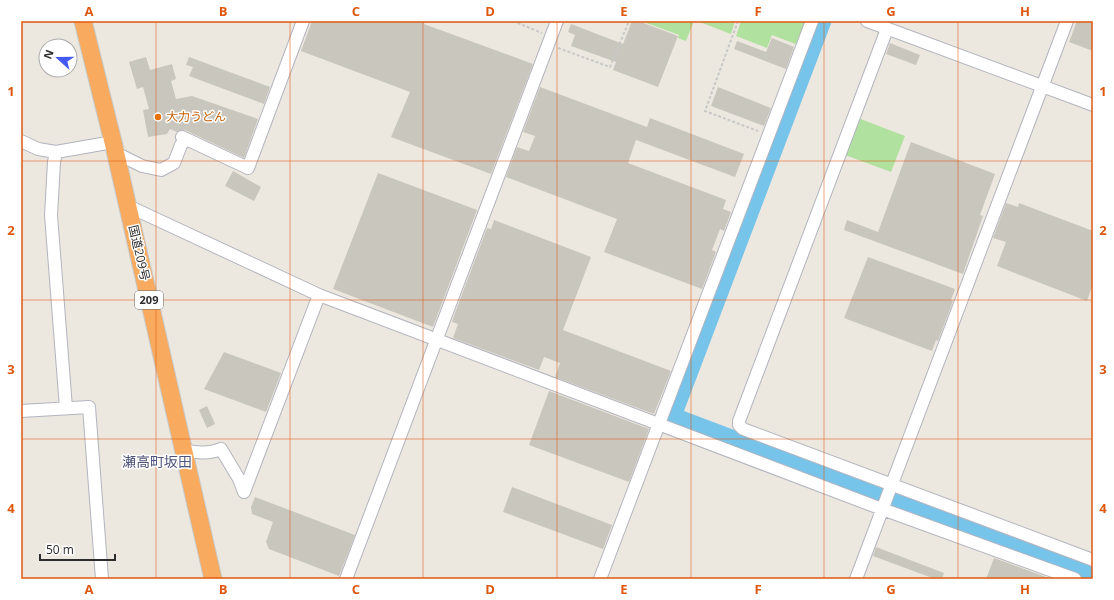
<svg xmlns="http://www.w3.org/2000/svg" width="1114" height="600" viewBox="0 0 1114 600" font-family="'Open Sans','Noto Sans JP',sans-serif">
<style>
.green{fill:#b0e19e}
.water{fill:#76c4ea}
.building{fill:#c9c6bd}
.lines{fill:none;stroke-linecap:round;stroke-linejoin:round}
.minor-casing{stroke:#b2b4bf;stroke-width:14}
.highway-casing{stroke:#c8c8c8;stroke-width:19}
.path{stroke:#c8c8c8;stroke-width:2;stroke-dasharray:3 2;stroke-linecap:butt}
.minor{stroke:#fff;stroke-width:12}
.highway{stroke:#f8ab5e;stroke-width:17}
.grid{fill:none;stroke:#df570e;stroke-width:1;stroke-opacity:0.55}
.food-dot{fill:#e8710a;stroke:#fff;stroke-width:1.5}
.labels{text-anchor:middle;stroke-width:3;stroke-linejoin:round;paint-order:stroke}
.shield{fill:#fff;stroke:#6b6b6b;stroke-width:1}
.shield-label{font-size:11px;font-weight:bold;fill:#2c2c2c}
.food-label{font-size:12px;fill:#c56008;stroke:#fff;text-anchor:start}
.street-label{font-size:12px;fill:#2c2c2c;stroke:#fff}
.quarter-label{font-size:14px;fill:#4d537b;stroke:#fff}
.neatline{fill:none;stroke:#df570e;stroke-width:1.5}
.grid-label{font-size:13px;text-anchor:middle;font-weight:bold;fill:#df570e}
</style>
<rect width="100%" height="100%" fill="#ede8df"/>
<!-- green -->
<path class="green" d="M641 21H694L686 41 678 38 679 35Z
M697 21H735L731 34Z
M741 21H808L798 45 772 35 767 48 736 36Z
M858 118 905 136 891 172 845 155Z"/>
<!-- water -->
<path class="water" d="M815 21H832L684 411 1093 566V579H1085L666 423 665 420Z"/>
<!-- building -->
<path class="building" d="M312 21H425L424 24 533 64 491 174 391 137 410 92 301 51Z
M632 21H638L678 36 658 87 613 70 616 62 571 46 575 35 568 32 571 24 623 44Z
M1077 21H1093V51L1069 42Z
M772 38 794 47 786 69 734 49 737 41 766 52Z
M890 43 920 55 916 65 886 54Z
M146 57 150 70 172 64 176 79 171 81 176 99 192 96 258 119 244 158 185 130 177 132 170 129 167 134 148 137 143 110 149 109 143 87 137 89 129 62Z
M189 57 270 87 264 104 189 76 193 67 186 65Z
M540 87 647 127 650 118 744 154 735 177 636 140 628 163 726 200 723 209 731 212 724 231 720 229 712 250 716 252 702 289 604 252 617 219 506 177 517 147 529 151 535 136 523 132Z
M718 87 771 108 764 126 711 106Z
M911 142 995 174 980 215 983 216 963 274 844 230 847 220 878 232Z
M233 171 261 187 254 201 225 186Z
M378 173 477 210 433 327 333 289Z
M1006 203 1018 207 1019 203 1093 231V284L1087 301 997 266 1006 242 993 238Z
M494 220 591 257 563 330 671 371 654 414 555 377 560 363 544 357 539 370 453 338 458 324 452 322 455 313 487 228 491 229Z
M868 257 955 289 951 300 953 301 938 341 936 340 932 351 844 318Z
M224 352 281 373 266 412 204 389Z
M549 391 649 429 629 482 529 445Z
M207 406 215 424 207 428 199 410Z
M512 487 612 525 603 549 503 512Z
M255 497 355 535 339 576 269 549 266 542 273 522 252 514 251 507Z
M876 547 944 573 942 579H935L873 556Z
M994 558 1049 578V579H986Z"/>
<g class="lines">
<defs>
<path id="minor" d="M867 21 1093 105
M887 29 739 421V425L743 429 1093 560
M182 137 248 168 303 21
M21 141 38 149 56 152
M116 153 142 166 161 170 174 163 181 145 186 139
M128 206 319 295 882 509 1075 579
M66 408 51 215 54 162 56 152 113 142
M21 411 89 407 102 579
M184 450C196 453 209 454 221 449L239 479 244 492
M244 492 319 295
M346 579 557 21
M600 579 812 21
M856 579 1067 21"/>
<path id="highway" d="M83 21 114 146 213 579"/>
</defs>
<!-- minor casing -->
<use href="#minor" class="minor-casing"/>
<!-- highway casing -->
<use href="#highway" class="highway-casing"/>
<!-- path -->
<path class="path" d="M513 21 542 33
M738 21 705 111 758 131
M558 48 610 67 629 21"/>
<!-- minor -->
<use href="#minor" class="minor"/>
<!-- highway -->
<use href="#highway" class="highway"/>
</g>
<!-- grid -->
<path class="grid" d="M156 21V579M290 21V579M423 21V579M557 21V579M691 21V579M824 21V579M958 21V579M21 161H1093M21 300H1093M21 439H1093"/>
<!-- markers -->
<circle class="food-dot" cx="158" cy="117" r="4"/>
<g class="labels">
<!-- shield labels -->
<rect class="shield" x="135" y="291" width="28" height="18" rx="3"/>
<g class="shield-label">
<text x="149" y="304">209</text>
</g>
<!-- food labels -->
<g class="food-label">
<text x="166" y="121">大力うどん</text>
</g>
<!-- street labels -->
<g class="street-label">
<text transform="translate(139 253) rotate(77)" y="4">国道209号</text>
</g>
<!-- quarter labels -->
<g class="quarter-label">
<text x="157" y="467">瀬高町坂田</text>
</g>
</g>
<!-- border -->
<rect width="1114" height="600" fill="none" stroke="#ffffff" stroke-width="44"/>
<!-- north arrow -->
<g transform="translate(58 58) rotate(291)"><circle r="19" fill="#ffffff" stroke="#ababab"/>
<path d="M0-3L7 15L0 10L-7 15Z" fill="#455af3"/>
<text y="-6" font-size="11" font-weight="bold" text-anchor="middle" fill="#2c2c2c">N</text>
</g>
<!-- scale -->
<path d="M40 554v6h75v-6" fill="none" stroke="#2c2c2c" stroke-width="2"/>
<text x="46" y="554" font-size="12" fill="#2c2c2c" stroke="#ffffff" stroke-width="3" paint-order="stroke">50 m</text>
<rect x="22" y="22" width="1070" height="556" class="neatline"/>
<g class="grid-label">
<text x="89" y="16">A</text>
<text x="223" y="16">B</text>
<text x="356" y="16">C</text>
<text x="490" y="16">D</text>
<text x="624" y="16">E</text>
<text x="758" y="16">F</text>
<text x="891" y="16">G</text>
<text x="1025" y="16">H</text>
<text x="11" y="96">1</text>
<text x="1103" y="96">1</text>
<text x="11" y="235">2</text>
<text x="1103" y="235">2</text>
<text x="11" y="374">3</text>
<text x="1103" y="374">3</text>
<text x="11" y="513">4</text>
<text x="1103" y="513">4</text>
<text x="89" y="594">A</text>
<text x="223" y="594">B</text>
<text x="356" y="594">C</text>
<text x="490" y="594">D</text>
<text x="624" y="594">E</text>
<text x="758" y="594">F</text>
<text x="891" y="594">G</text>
<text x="1025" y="594">H</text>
</g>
</svg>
